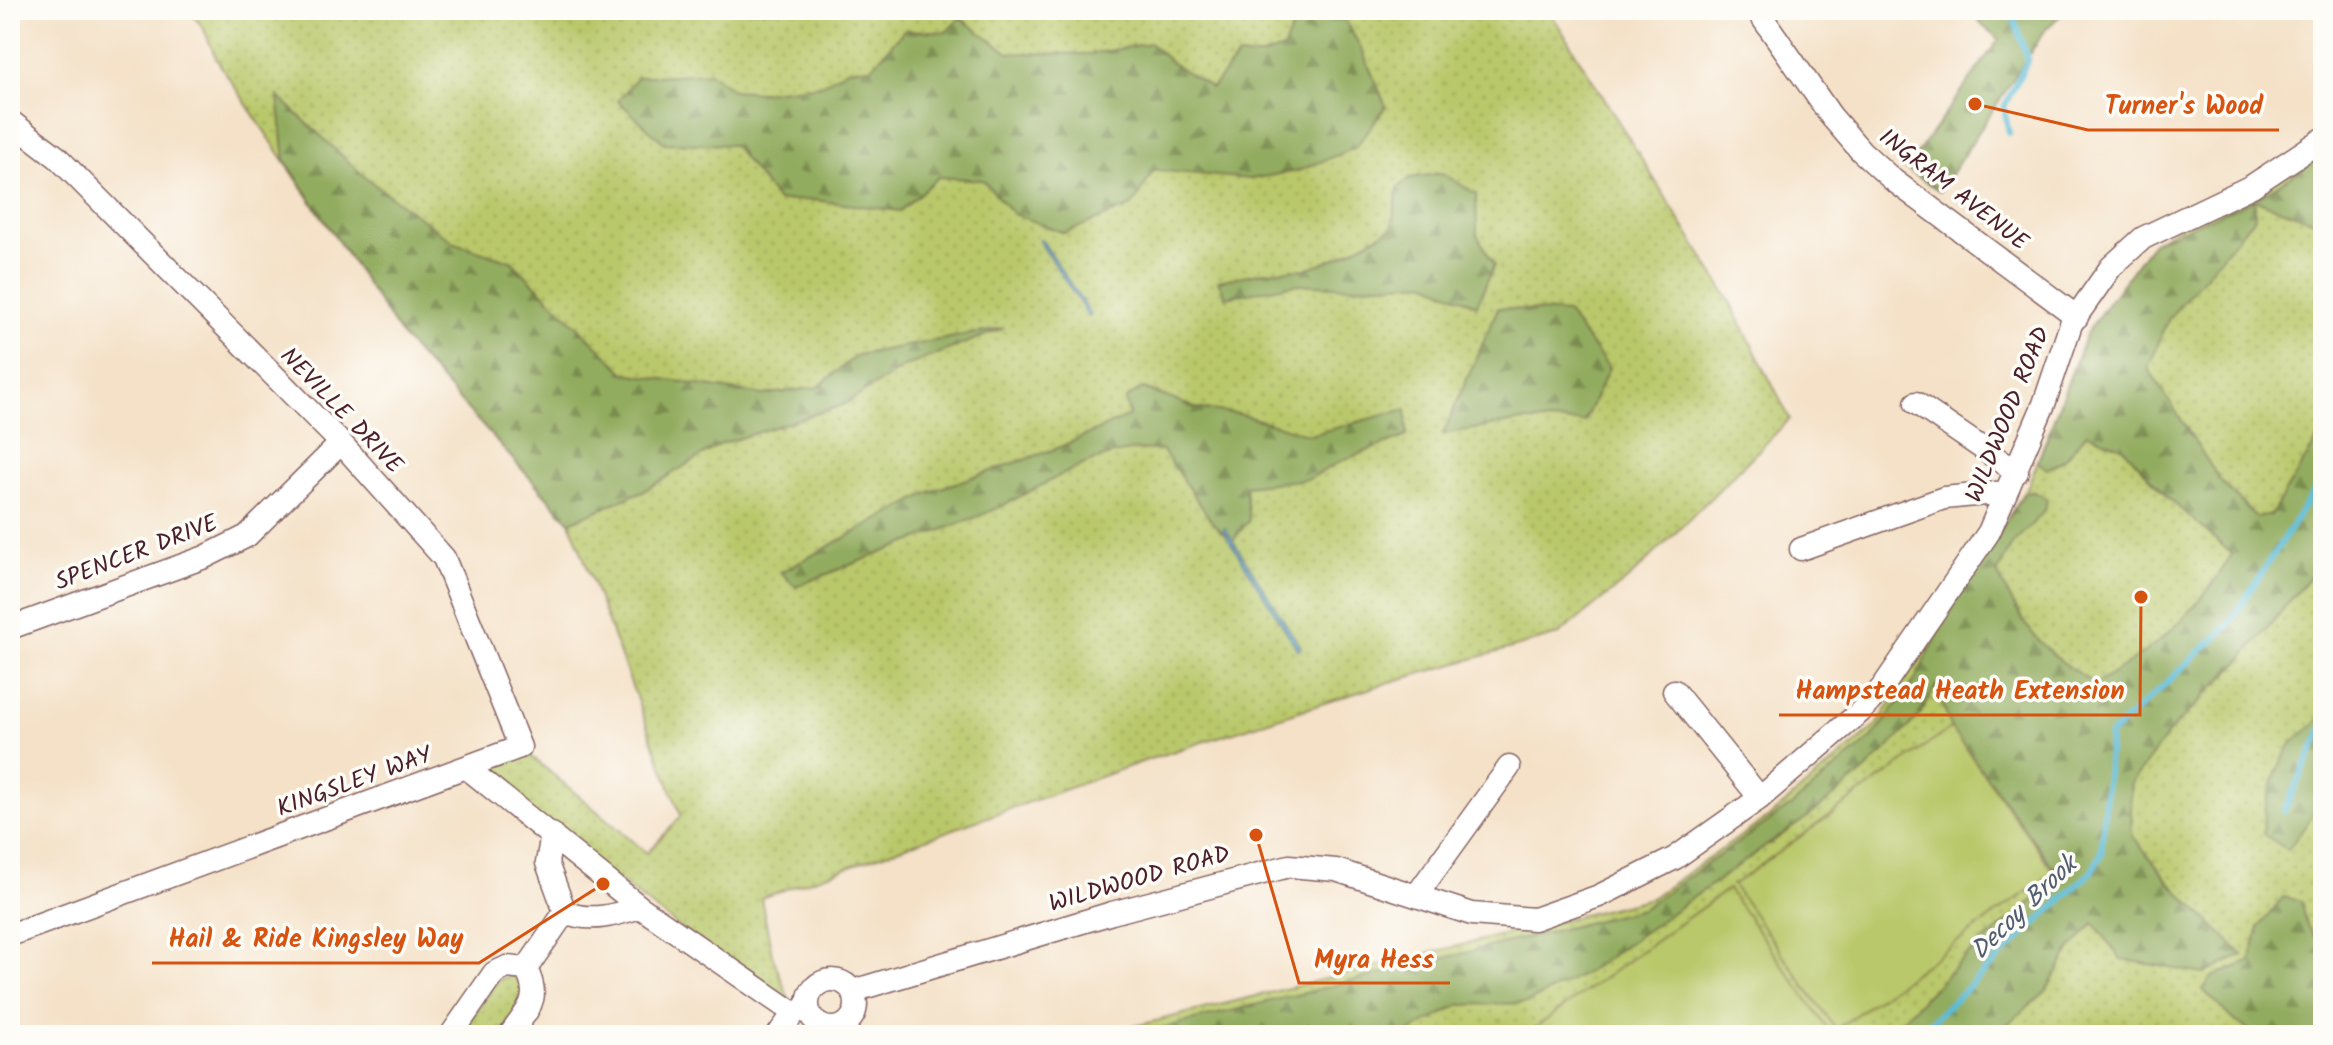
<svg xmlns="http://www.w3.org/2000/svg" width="2333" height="1045" viewBox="0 0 2333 1045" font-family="Kalam,sans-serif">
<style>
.grass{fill:url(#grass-dots);stroke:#82744a;stroke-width:2}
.forest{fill:url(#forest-firs);stroke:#6e6644;stroke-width:2}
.garden{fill:#b9c86a;stroke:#82744a;stroke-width:2}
.water{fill:url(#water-rules);stroke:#526d81;stroke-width:2}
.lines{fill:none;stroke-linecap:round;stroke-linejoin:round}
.stream{stroke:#59bbd7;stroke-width:6}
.minor-casing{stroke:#866362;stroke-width:25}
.minor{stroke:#fff;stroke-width:22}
.labels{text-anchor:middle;stroke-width:7;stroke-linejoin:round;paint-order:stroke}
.street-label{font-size:24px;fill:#4a1f2b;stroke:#fdfcf7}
.water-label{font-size:26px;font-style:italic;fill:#505d70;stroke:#fdfcf7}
.leader{fill:none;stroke:#d8530f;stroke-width:3}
.callout-dot{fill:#d8530f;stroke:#fdfcf7;stroke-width:3}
.callout-label{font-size:26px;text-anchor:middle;font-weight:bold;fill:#d8530f;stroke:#fdfcf7;stroke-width:7;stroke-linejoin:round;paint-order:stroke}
</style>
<defs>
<pattern id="grass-dots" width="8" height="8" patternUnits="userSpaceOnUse" patternTransform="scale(2)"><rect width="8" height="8" fill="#b9c86a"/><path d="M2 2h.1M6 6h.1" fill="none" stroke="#a1ab5c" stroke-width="1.8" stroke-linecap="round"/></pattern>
<pattern id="forest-firs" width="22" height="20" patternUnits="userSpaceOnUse" patternTransform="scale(2)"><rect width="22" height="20" fill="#92ac5e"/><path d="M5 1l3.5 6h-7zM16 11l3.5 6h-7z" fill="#798b4e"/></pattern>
<pattern id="water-rules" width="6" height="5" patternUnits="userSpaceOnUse" patternTransform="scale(2)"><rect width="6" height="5" fill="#59bbd7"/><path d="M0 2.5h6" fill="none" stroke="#4c97af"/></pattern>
</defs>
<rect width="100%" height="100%" fill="#fdfcf7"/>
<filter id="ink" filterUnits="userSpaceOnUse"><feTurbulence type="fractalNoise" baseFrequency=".0125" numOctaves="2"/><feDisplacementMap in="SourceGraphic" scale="16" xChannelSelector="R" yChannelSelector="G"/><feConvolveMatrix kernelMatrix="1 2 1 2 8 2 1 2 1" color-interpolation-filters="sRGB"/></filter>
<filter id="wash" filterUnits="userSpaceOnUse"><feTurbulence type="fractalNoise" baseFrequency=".006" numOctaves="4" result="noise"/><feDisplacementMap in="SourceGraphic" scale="32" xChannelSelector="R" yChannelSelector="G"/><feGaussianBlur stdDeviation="1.8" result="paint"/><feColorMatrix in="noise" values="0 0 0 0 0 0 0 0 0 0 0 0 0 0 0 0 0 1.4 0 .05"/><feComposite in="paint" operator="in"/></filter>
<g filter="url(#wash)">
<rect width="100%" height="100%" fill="#f4e1c7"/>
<!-- grass -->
<path class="grass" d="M188 10H1549L1727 296 1790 419 1632 576 1558 635 1387 683 1150 759 761 898 772 954 794 1013 467 768 520 747 647 853 681 816 570 522 402 337 217 60 203 27Z
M2323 144V1035H1099L1651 898 1773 814 1876 726 2028 486 2087 332 2153 242Z
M517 975 529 993 504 1035H460L499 979Z"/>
<!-- forest -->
<path class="forest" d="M1972 10H2066L2046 29 1940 191 1906 169 1999 39 1983 26Z
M960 18 1009 53 1091 54 1150 43 1172 63 1212 88 1238 56H1262L1283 49 1296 20 1344 19 1360 46 1386 106 1355 148 1298 171 1250 179 1154 170 1132 206 1064 233 1013 214 983 180 938 177 900 211 813 200 778 201 733 145 664 143 618 101 637 77 710 73 733 90 761 92 822 85 847 69 872 67 904 30 946 32Z
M278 96 367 179 455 243 511 261 625 373 763 395 818 387 857 355 1004 328 904 367 843 405 721 444 645 490 570 522 402 337 285 160Z
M2323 156V224L2255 200V217L2169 318 2148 368 2221 482 2257 518 2271 515 2323 431V561L2239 662 2170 731 2130 785 2132 835 2170 883 2243 955 2204 974 2121 959 2094 923 2070 950 2046 991 1995 1035H1887L1967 955 2061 878 1951 728 1936 686 1919 717 1864 772 1813 813 1586 973 1527 1003 1459 1005 1410 1032 1380 1035H1134L1642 909 1795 803 1873 737 1915 680 1947 615 2024 493 2033 491 2047 499 2045 511 2013 543 1997 572C2023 628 2042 653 2096 684 2155 649 2197 614 2232 554L2165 495 2124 448 2087 433 2063 460 2047 469 2038 462 2087 332 2153 242 2255 199Z
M1442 173 1476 194 1477 235 1494 265 1477 305 1425 282 1351 287 1297 284 1226 297 1218 281 1268 271 1306 269 1341 256 1392 228 1398 188 1410 178Z
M1498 308 1567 313 1609 368 1584 422 1523 421 1443 434Z
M1143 388 1195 408 1239 414 1310 435 1406 409 1407 436 1343 460 1309 479 1245 486 1249 520 1232 542 1213 523 1163 451C1097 441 1034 496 974 518 914 541 855 561 796 587L781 572 932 491 1058 448 1129 416 1126 399Z
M2323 713V801L2288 850 2263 834C2263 805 2275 767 2292 744 2302 731 2314 730 2323 713Z
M2283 897 2302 901C2302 922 2308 930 2323 945V1035H2257L2232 1019 2203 990 2212 977 2251 961 2259 927Z"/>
<!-- garden -->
<path class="garden" d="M1951 728 2054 872 1836 1029 1733 885Z
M1728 889 1831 1033 1828 1035H1525Z"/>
<!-- water -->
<path class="water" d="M1041 239 1091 315 1089 317 1039 241Z
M1225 528 1301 648 1298 650 1223 530Z"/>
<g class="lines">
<!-- stream -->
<path class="stream" d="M2009 133 2004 107 2028 60 2011 10
M2284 811 2323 728
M1917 1035 2093 870 2101 855 2110 735 2228 626 2323 477"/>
</g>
</g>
<g filter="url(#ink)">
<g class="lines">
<defs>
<path id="minor" d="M1757 10 1831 116 1861 151 1893 180 2077 317
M10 121 57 157 341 443 444 558 520 747 10 935
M1916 403 2017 472
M1801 549 1944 498 2006 492
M10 628 205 557 247 536 341 443
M1674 691 1760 798
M467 768 640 907 794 1013
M552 834 547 863 565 912C590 923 616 915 640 907
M1416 896 1509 767
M526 969 565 912
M808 1004a24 24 0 1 1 48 0a24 24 0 1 1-48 0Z
M853 991 1112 913 1289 866 1336 870 1472 914 1534 919 1599 896 1675 858 1760 798 1860 712 1882 688 1989 532 2044 404 2071 324 2111 267 2143 238 2252 186 2323 139
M451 1035 494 973 507 967 526 969C542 1000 528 1008 510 1035
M778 1035 794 1013 805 1009"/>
</defs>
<!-- minor casing -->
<use href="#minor" class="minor-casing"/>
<!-- minor -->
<use href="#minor" class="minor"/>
</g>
</g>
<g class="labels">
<!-- street labels -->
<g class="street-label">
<text transform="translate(1954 189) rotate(38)" y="8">INGRAM AVENUE</text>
<text transform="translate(342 410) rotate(46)" y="8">NEVILLE DRIVE</text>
<text transform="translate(2007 414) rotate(-68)" y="8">WILDWOOD ROAD</text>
<text transform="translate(136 552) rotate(-21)" y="8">SPENCER DRIVE</text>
<text transform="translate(354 781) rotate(-20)" y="8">KINGSLEY WAY</text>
<text transform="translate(1139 878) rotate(-16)" y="8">WILDWOOD ROAD</text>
</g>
<!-- water labels -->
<g class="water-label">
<text transform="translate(2023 907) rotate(-44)" y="9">Decoy Brook</text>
</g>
</g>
<!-- callouts -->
<path class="leader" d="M1975 104L2088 130H2279M2141 597L2140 715H1779M603 884L479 963H152M1256 835L1299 983H1450"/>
<g class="callout-dot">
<circle cx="1975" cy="104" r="8"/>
<circle cx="2141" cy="597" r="8"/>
<circle cx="603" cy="884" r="8"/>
<circle cx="1256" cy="835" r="8"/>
</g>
<g class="callout-label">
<text x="2184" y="114">Turner's Wood</text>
<text x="1960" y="699">Hampstead Heath Extension</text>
<text x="316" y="947">Hail &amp; Ride Kingsley Way</text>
<text x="1374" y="968">Myra Hess</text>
</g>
<!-- margin -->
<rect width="2333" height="1045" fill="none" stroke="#fdfcf7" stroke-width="40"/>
</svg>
